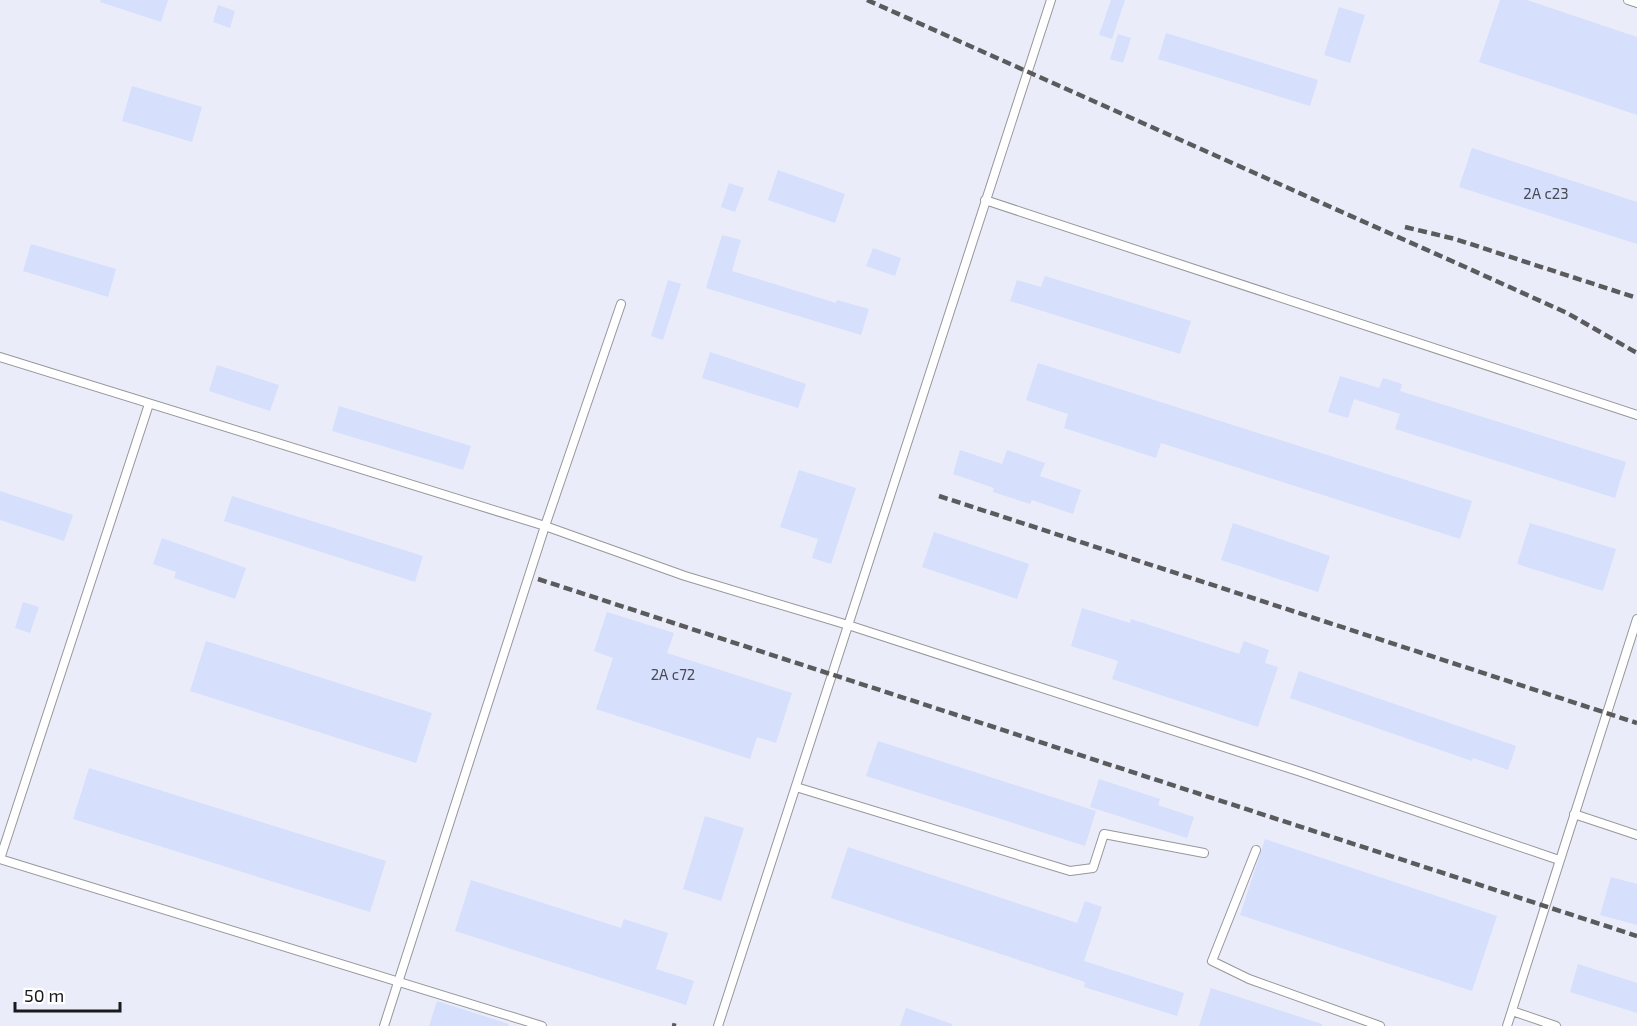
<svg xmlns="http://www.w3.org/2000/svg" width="1637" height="1026" viewBox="0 0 1637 1026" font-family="'Exo 2',sans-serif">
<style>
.built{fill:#eaedf9}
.building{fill:#d6dffb}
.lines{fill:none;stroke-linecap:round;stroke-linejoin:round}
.service-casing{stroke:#96979b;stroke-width:10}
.service{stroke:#fff;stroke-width:8}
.rail{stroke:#5b5b5e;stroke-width:4.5;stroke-dasharray:9 4.5;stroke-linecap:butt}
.labels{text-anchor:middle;stroke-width:4.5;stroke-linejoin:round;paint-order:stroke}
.number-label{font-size:15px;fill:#494b54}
</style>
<rect width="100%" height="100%" fill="#f9fbff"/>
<!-- built -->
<path class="built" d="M0 0H1637V1026H0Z"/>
<!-- building -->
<path class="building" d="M101 0H168L161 22 100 2Z
M1111 0H1125L1112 39 1099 35Z
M1500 0H1527L1637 37V115L1479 62Z
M218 5 235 11 230 28 213 22Z
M1339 7 1365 15 1350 63 1324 55Z
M1166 33 1318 80 1310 106 1158 59Z
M1118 34 1131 38 1123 63 1110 59Z
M132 86 202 107 192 142 122 121Z
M1472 148 1637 202V244L1459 187Z
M778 170 845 194 835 223 768 200Z
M729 183 744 188 735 212 721 207Z
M722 235 741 240 732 271 836 303 837 300 869 309 861 335 706 288Z
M31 244 116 269 108 297 23 271Z
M873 248 901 258 895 276 866 266Z
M1045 276 1191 321 1180 354 1010 301 1017 280 1041 287Z
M668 280 681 284 663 340 651 336Z
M710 352 806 384 798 408 702 378Z
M1038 363 1472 501 1460 539 1161 443 1156 458 1064 428 1068 414 1026 400Z
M217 365 279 385 270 411 209 391Z
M1340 376 1379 388 1383 378 1402 384 1400 391 1626 462 1615 498 1395 429 1400 414 1354 399 1348 418 1328 412Z
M339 406 471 446 463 470 332 431Z
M960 450 1002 464 1007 450 1045 463 1040 476 1081 490 1073 514 1032 500 1030 504 993 492 994 488 953 474Z
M799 470 856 488 831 564 812 558 818 539 780 527Z
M0 491 73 515 64 541 0 520Z
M232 496 423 556 415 582 224 521Z
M1233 523 1330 556 1318 592 1221 560Z
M1530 523 1616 549 1603 591 1517 564Z
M934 532 1029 564 1017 599 922 567Z
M162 538 246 568 235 599 174 578 176 572 153 564Z
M23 602 39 607 30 633 15 628Z
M1082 608 1130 623 1131 619 1239 654 1244 641 1269 650 1265 663 1278 667 1258 727 1112 679 1118 661 1071 646Z
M607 612 674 633 667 653 792 693 776 743 757 737 750 759 596 709 613 658 594 651Z
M206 641 432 713 416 763 190 691Z
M1299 671 1516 746 1508 770 1473 758 1472 761 1290 698Z
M878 741 1096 811 1085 846 866 776Z
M89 768 386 861 370 912 73 819Z
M1099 779 1160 799 1158 805 1194 817 1187 838 1090 807Z
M705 816 744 828 721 901 683 889Z
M1265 839 1497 916 1472 991 1240 915Z
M848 847 1077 923 1085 901 1102 907 1084 961 1184 993 1177 1016 1084 987 1085 982 831 898Z
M1611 877 1637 884V925L1600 915Z
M471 880 621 928 624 919 668 933 656 969 694 981 686 1005 455 931Z
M1578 964 1637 983V1013L1570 992Z
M1211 988 1322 1024V1026H1199Z
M437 1001 509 1024 508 1026H429Z
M906 1008 952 1024V1026H900Z"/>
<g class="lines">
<defs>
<path id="service" d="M1628 0 1637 3
M985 200 1637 415
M0 357 545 526 685 576 848 625 1301 772 1559 860
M796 787 1070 871 1093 868 1104 834 1204 853
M1574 814 1637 835
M1256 850 1212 961 1249 979 1380 1026
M0 859 542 1026
M0 859 149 404
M1512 1011 1556 1026
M384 1026 545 526 621 304
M718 1026 1051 0
M1507 1026 1637 619"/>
</defs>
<!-- service casing -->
<use href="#service" class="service-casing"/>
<!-- service -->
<use href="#service" class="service"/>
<!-- rail -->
<path class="rail" d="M867 0 1463 266 1567 313 1637 353
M1405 227 1455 239 1637 298
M939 496 1637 723
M538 579 1637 936
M672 1025 676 1026"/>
</g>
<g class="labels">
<!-- number labels -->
<g class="number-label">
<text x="1546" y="199">2А с23</text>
<text x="673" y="680">2А с72</text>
</g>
</g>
<!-- scale -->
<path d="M15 1002v9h105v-9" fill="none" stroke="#1a1a1c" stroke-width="3"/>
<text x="24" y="1002" font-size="18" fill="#1a1a1c" stroke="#ffffff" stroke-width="4.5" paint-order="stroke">50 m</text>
</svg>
